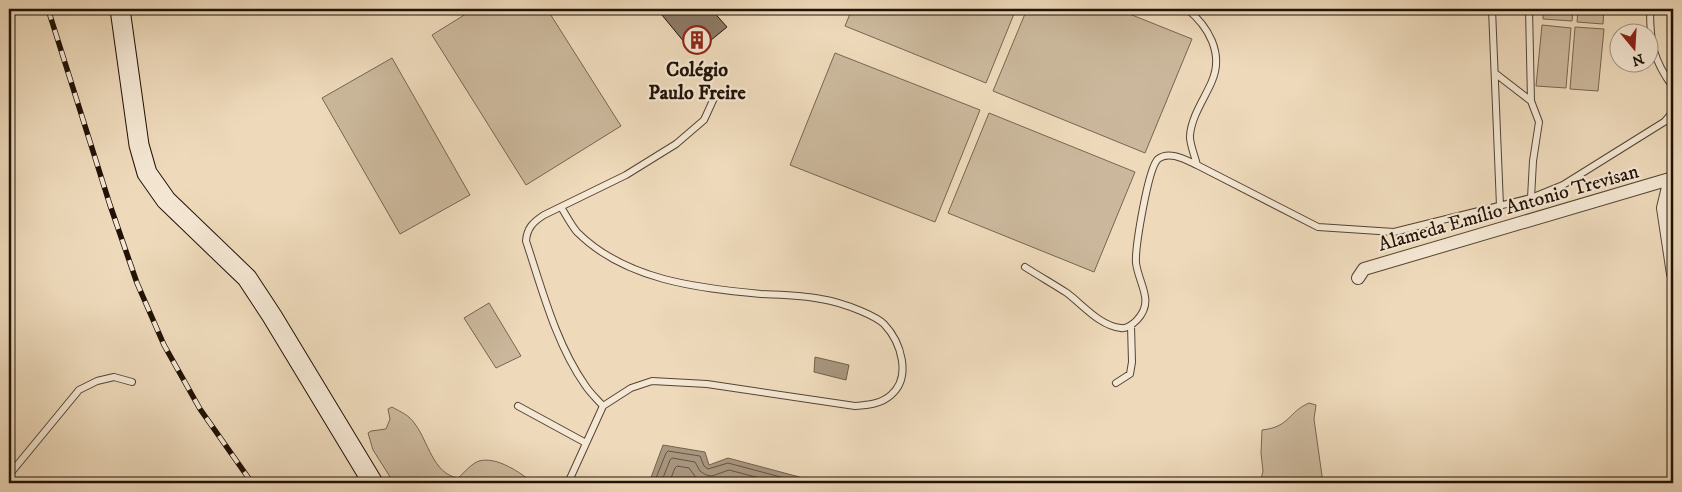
<svg xmlns="http://www.w3.org/2000/svg" width="1682" height="492" viewBox="0 0 1682 492" font-family="'IM FELL DW Pica',serif">
<style>
.green{fill:#cbb89c;stroke:#766552}
.water{fill:#a8967e;stroke:#72614e}
.lines{fill:none;stroke-linecap:round;stroke-linejoin:round}
.shore{stroke:#645442;stroke-width:1}
.building{fill:#8c7a65;stroke:#211207}
.lane-casing{stroke:#544434;stroke-width:8}
.street-casing{stroke:#544434;stroke-width:14}
.secondary-casing{stroke:#211207;stroke-width:21}
.lane{stroke:#f4e7d3;stroke-width:6}
.street{stroke:#f4e7d3;stroke-width:12}
.secondary{stroke:#f4e7d3;stroke-width:19}
.rail-casing{stroke:#211207;stroke-width:5.5}
.rail{stroke:#f4e7d3;stroke-width:4;stroke-dasharray:11;stroke-linecap:butt}
.labels{text-anchor:middle;stroke-width:4.5;stroke-linejoin:round;paint-order:stroke}
.poi-label{font-size:20px;font-weight:bold;fill:#211207;stroke:#f4e7d3}
.street-label{font-size:20px;fill:#211207;stroke:#f4e7d3}
</style>
<rect width="100%" height="100%" fill="#eedabb"/>
<filter id="stains"><feTurbulence type="fractalNoise" baseFrequency=".004" numOctaves="4"/><feColorMatrix values="0 0 0 0 .2 0 0 0 0 .09 0 0 0 0 .02 0 0 0 .5 -.17"/></filter>
<radialGradient id="worn" r=".72"><stop offset=".6" stop-color="#630" stop-opacity="0"/><stop offset="1" stop-color="#630" stop-opacity=".3"/></radialGradient>
<!-- green -->
<path class="green" d="M474 9H547L621 126 526 185 432 35Z
M852 9H1016L986 83 845 26Z
M1027 9H1117L1192 39 1145 153 993 91Z
M1543 9H1573L1572 21 1543 19Z
M1578 9H1604L1603 24 1577 22Z
M1542 25 1571 28 1566 88 1536 86Z
M1575 27 1604 29 1598 91 1570 89Z
M835 53 980 110 935 222 790 165Z
M392 58 470 195 400 234 322 98Z
M989 113 1135 172 1094 272 948 213Z
M489 303 521 356 496 368 464 318Z
M1309 403 1316 405 1314 419 1323 483H1260L1263 471 1261 453 1262 430C1290 427 1288 412 1309 403Z
M392 407C401 412 409 415 415 424 428 441 433 474 458 478 464 473 472 463 479 461 497 456 521 473 533 483H394L373 450 368 433 371 431 386 429 390 419 388 409Z"/>
<!-- water -->
<path class="water" d="M815 357 849 365 846 380 814 372Z
M663 445 705 452 709 465 728 458 822 483H649Z"/>
<g class="lines">
<!-- shore -->
<path class="shore" d="M654 483 666 453 668 451 700 456 704 466 708 469 728 463 803 483
M661 483 670 460 672 458 695 462 700 471 706 475 712 476 729 470 779 483
M669 483 675 468 677 466 689 468 697 479 707 483"/>
</g>
<!-- building -->
<path class="building" d="M657 9H711L727 27 694 54Z"/>
<g class="lines">
<defs>
<path id="lane" d="M1187 9C1208 26 1224 53 1212 81 1205 98 1192 115 1190 135 1189 143 1195 156 1197 165
M1492 9 1500 206
M1529 9 1531 101
M1650 9C1650 43 1653 60 1673 87
M1496 74 1531 101 1539 122 1533 161 1531 198
M1665 121 1673 112
M561 207C566 215 571 225 577 232 625 280 697 288 761 294 781 295 801 295 821 299 834 301 849 306 861 311 868 314 879 319 884 324 901 342 912 377 891 395 881 404 868 405 855 406L707 384 652 381 631 388 603 406
M1025 267C1039 276 1053 284 1067 293 1083 305 1100 326 1121 328 1127 329 1132 325 1137 320 1155 301 1139 285 1136 263 1135 248 1148 168 1158 159 1169 150 1186 160 1197 165L1318 227 1394 232 1531 198 1563 185 1664 122 1673 118
M1116 383 1130 374 1132 362 1131 326
M518 406 586 443
M9 475 79 390 97 381 114 377 132 382
M568 483 603 406C597 399 590 393 585 385 556 344 542 289 526 241 527 228 533 222 544 215L626 175 676 144 704 120 715 96"/>
<path id="street" d="M1670 179 1663 208 1673 274
M1358 278 1364 269 1673 178"/>
<path id="secondary" d="M120 9 139 145 147 173 166 200 247 278 272 316 373 483"/>
</defs>
<!-- lane casing -->
<use href="#lane" class="lane-casing"/>
<!-- street casing -->
<use href="#street" class="street-casing"/>
<!-- secondary casing -->
<use href="#secondary" class="secondary-casing"/>
<!-- lane -->
<use href="#lane" class="lane"/>
<!-- street -->
<use href="#street" class="street"/>
<!-- secondary -->
<use href="#secondary" class="secondary"/>
<defs>
<path id="rail" d="M48 9 110 205 137 283 164 345 200 409 252 483"/>
</defs>
<!-- rail casing -->
<use href="#rail" class="rail-casing"/>
<!-- rail -->
<use href="#rail" class="rail"/>
</g>
<!-- icons -->
<defs>
<symbol id="building-ring" viewBox="-11 -11 22 22"><circle r="9.5" fill="#f4e7d3" stroke="#8f2418" stroke-width="1.5"/><path d="M-4-6H4V6H1V3H-1V6H-4ZM-2.5-4.3h1.7v1.8h-1.7ZM.8-4.3h1.7v1.8H.8ZM-2.5-1h1.7V.8h-1.7ZM.8-1h1.7V.8H.8Z" fill="#8f2418"/></symbol>
</defs>
<g fill-rule="evenodd">
<use href="#building-ring" x="681" y="24" width="32" height="32"/>
</g>
<g class="labels">
<!-- poi labels -->
<g class="poi-label">
<text x="697" y="76">Colégio<tspan x="697" dy="23">Paulo Freire</tspan></text>
</g>
<!-- street labels -->
<g class="street-label">
<text transform="translate(1508 207) rotate(-16)" y="7">Alameda Emílio Antonio Trevisan</text>
</g>
</g>
<!-- margin -->
<rect width="1682" height="492" fill="none" stroke="#eedabb" stroke-width="30"/>
<rect x="10" y="10" width="1662" height="472" fill="none" stroke="#211207" stroke-width="2.5"/>
<rect x="15" y="15" width="1652" height="462" fill="none" stroke="#211207"/>
<!-- north arrow -->
<g transform="translate(1634 48) rotate(162)"><circle r="24" fill="#f4e7d3" stroke="#a09281"/>
<path d="M0-4L9 19L0 12L-9 19Z" fill="#8f2418"/>
<text y="-8" font-size="14" font-weight="bold" text-anchor="middle" fill="#211207">N</text>
</g>
<rect width="100%" height="100%" filter="url(#stains)"/>
<rect width="100%" height="100%" fill="url(#worn)"/>
</svg>
